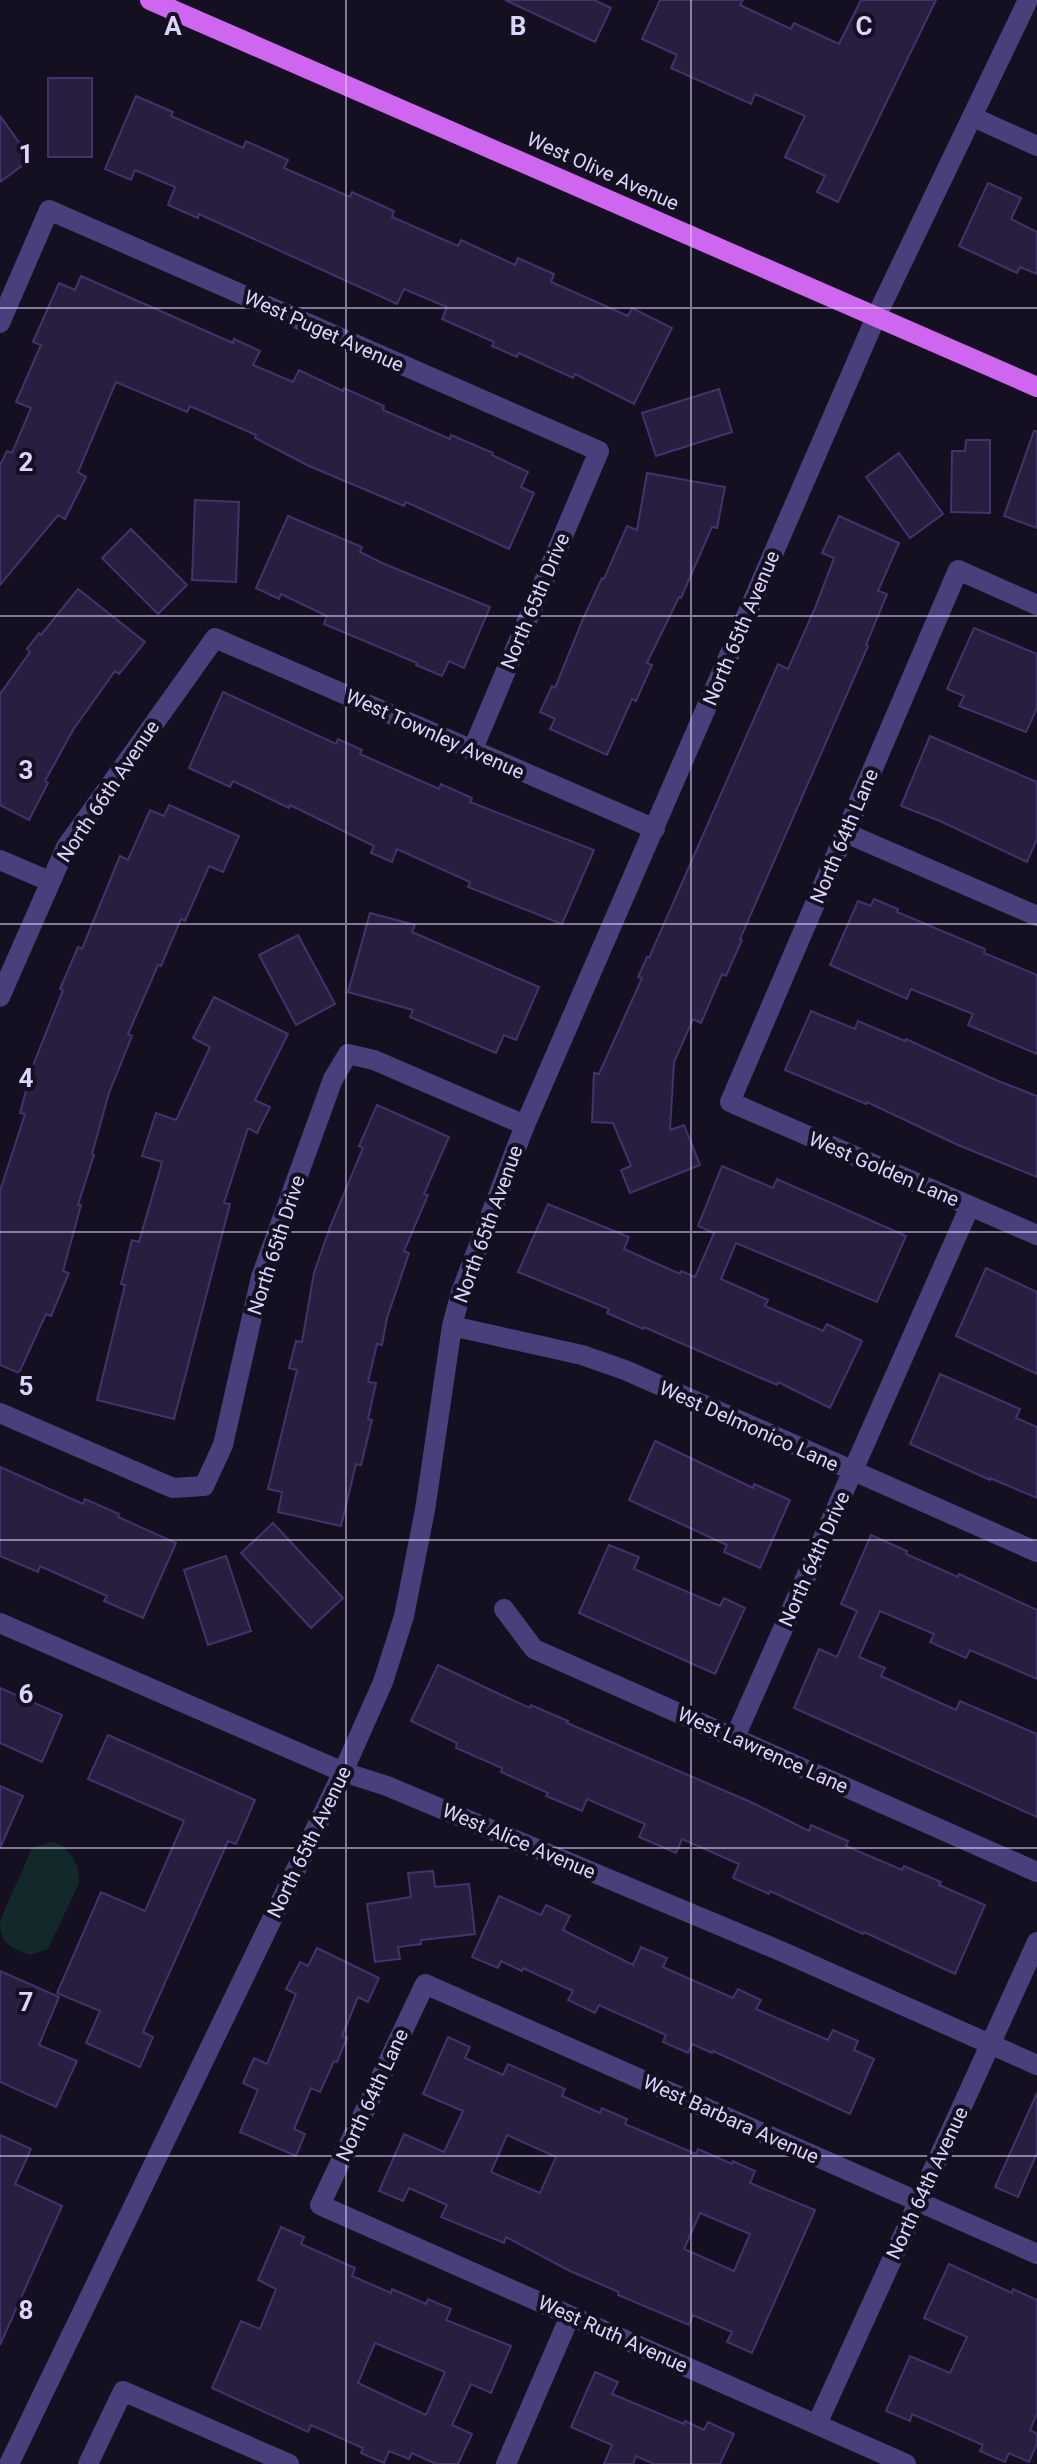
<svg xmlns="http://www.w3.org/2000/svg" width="1037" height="2464" viewBox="0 0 1037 2464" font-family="Roboto,sans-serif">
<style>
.green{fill:#13282a}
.building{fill:#291e40;stroke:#44326a;stroke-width:2;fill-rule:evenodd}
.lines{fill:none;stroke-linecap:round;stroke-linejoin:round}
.minor{stroke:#493f7b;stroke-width:20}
.major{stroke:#cf66f0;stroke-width:20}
.grid{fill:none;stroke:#ddd4fb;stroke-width:2;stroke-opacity:0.55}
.labels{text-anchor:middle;stroke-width:8;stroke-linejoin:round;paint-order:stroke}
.street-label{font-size:20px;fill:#ddd4fb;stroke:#151021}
.grid-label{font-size:26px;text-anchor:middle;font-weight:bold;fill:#ddd4fb;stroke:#151021;stroke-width:8;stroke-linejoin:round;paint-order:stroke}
</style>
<rect width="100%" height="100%" fill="#151021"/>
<!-- green -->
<path class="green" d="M51 1842C70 1845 80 1865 79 1883L48 1949 30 1955C10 1948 0 1943 0 1921L32 1848Z"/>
<!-- building -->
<path class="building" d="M505 0H594L611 8 595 42Z
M660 0H743L740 5 791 29 794 23 839 44 861 0H936L838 202 817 192 825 176 785 157 805 116 755 94 751 104 671 68 677 55 642 39Z
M48 78H92V157H48Z
M136 96 173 112 171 116 243 148 246 141 288 160 284 168 350 197 352 192 394 211 392 217 458 246 461 240 515 265 518 258 554 274 551 282 628 316 632 308 672 328 634 404 575 374 573 378 519 353 517 357 492 346 494 342 442 319 447 307 404 289 397 304 199 214 198 218 168 205 175 187 135 170 131 180 105 169Z
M0 116 31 159 0 182Z
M988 183 1021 198 1011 219 1037 232V274L1020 267 1017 273 959 246Z
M81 276 233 343 234 339 260 351 253 365 293 382 299 370 343 391 344 388 384 406 383 410 450 439 451 435 493 453 492 455 528 472 521 487 534 493 509 549 406 502 404 506 309 466 255 438 256 435 190 406 187 412 116 382 78 472 86 477 65 519 58 515 0 585V465L7 451 12 453 31 408 16 402 41 345 33 342 59 283 75 290Z
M719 389 732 432 656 456 642 413Z
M1034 431H1037V528L1004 516Z
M966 440H990V513L951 512 952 451H965Z
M899 453 943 514 910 538 866 477Z
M647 473 725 487 717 528 712 527 681 598 679 597 647 663 652 665 636 701 632 699 607 755 550 729 555 719 540 712 552 686 555 688 583 619 602 578 604 579 627 526 637 530Z
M195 500 239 502 236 582 192 580Z
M288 516 362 547 360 552 382 563 490 607 464 668 449 661 442 676 416 665 417 663 324 624 327 616 281 594 279 599 256 588Z
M839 516 899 543 878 591 887 594 866 645 868 646 740 939 742 940 726 976 722 974 701 1023 693 1019 674 1062 670 1130 684 1125 700 1165 630 1193 621 1170 631 1166 613 1123 592 1122 594 1073 599 1074 642 978 638 977 647 957 649 958 778 664 788 669 815 608 834 558 822 553Z
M131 529 187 585 158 614 102 558Z
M78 589 145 642 119 674 115 671 73 730 45 781 48 783 29 820 0 805V694L30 652 27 649 39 633 41 635Z
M974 628 1037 654V708L1026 732 959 706 964 696 947 689Z
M223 692 336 744 338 739 362 750 360 754 439 789 441 784 472 798 470 802 594 850 562 924 468 887 470 882 397 849 392 862 371 853 374 846 290 805 289 808 233 781 230 787 189 768Z
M930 736 1037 782V839L1027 862 940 821 901 806Z
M169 805 239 836 223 872 209 866 185 921 181 919 161 966 158 965 128 1034 132 1036 109 1093 92 1154 94 1155 78 1205H81L63 1271 69 1273 51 1316 46 1314 19 1373 0 1365V1191L25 1114 20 1113 32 1068 63 990 60 989 78 947 82 949 120 856 128 860 150 810 164 816Z
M874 899 898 909 897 912 985 949 984 953 1037 975V1054L968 1025 973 1014 911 989 907 999 830 965 858 901 871 906Z
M370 913 415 925 412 932 539 987 516 1040 504 1035 496 1053 410 1017 413 1010 348 992Z
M298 935 335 1004 296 1025 259 955Z
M214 997 288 1034 255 1100 270 1107 257 1133 248 1128 224 1203 230 1204 174 1419 97 1400 125 1285 121 1284 132 1240 139 1242 162 1162 142 1156 156 1113 176 1120 210 1047 193 1038Z
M811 1011 855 1029 858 1021 905 1041 906 1039 998 1081 1037 1096V1177L958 1145 867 1102 866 1104 785 1070Z
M377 1105 449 1137 424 1194 428 1195 404 1251 409 1253 387 1318 382 1345 377 1344 368 1382 376 1383 368 1419 372 1420 361 1465 356 1464 341 1526 278 1512 282 1492 268 1489 297 1370 289 1368 296 1341 302 1342 314 1273 330 1227 363 1148 359 1146Z
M722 1166 773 1188 777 1179 906 1236 877 1302 736 1243 721 1279 768 1300 765 1306 823 1331 827 1324 862 1341 830 1408 778 1382 777 1385 644 1327 643 1329 607 1313 609 1309 518 1272 548 1204 629 1237 624 1249 680 1274 681 1271 695 1277 714 1233 698 1226Z
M986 1268 1037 1292V1374L956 1336Z
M940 1374 1020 1409 1016 1418 1037 1427V1498L990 1478V1480L910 1444Z
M655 1441 753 1488 754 1484 790 1500 760 1568 724 1552 727 1545 629 1500Z
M0 1467 83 1504 85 1499 119 1514 118 1517 176 1543 143 1618 104 1601 107 1596 40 1566 38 1572 0 1556Z
M273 1523 343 1598 311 1628 241 1553Z
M871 1535 907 1551 906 1554 958 1577 959 1574 1037 1610V1679L970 1650 966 1658 930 1642 934 1634 880 1611 859 1657 885 1668 881 1676 956 1710 960 1701 1037 1734V1817L794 1708 819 1649 837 1657 857 1611 841 1604Z
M609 1545 639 1557 634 1569 720 1606 724 1598 745 1608 715 1674 579 1613Z
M226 1556 251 1631 208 1645 184 1570Z
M438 1665 497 1693 530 1708 531 1705 568 1721 567 1723 753 1803 809 1831 811 1825 848 1841 846 1846 902 1870 904 1866 941 1882 939 1885 985 1905 955 1974 864 1932 863 1934 770 1891 769 1894 733 1878 739 1864 682 1839 676 1853 639 1837 645 1824 587 1799 582 1811 546 1796 548 1793 501 1772 502 1768 456 1748 457 1743 411 1721Z
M0 1688 62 1715 42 1762 0 1743Z
M108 1735 255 1800 236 1844 228 1841 143 2032 153 2037 140 2067 86 2043 100 2011 57 1993 101 1892 145 1911 184 1821 88 1779Z
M0 1786 23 1796 0 1848Z
M433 1871 435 1887 469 1884 475 1934 421 1940V1944L398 1947 400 1959 375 1962 367 1904 411 1897 408 1873Z
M499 1896 541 1915 546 1905 570 1916 563 1930 633 1965 641 1947 667 1958 663 1967 683 1976 733 1998 738 1989 761 2000 756 2009 828 2040 833 2030 858 2041 854 2050 874 2059 850 2114 713 2051 712 2053 692 2044 688 2053 663 2042 666 2035 599 2005 595 2013 568 2000 573 1991 523 1968 522 1971 501 1961 498 1968 472 1957Z
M317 1948 379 1978 368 2002 358 1997 342 2036 347 2038 337 2062 334 2061 320 2092 311 2088 294 2129 305 2134 296 2156 240 2132 258 2090 243 2083 254 2058 267 2064 296 1994 286 1989 300 1962 308 1966Z
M0 1971 59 1997 39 2045 77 2061 56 2107 0 2082Z
M448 2037 470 2047 465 2058 503 2075 508 2064 565 2089 562 2096 600 2113 602 2108 627 2119 625 2124 696 2154 698 2149 732 2164 733 2161 755 2171 750 2183 815 2210 752 2353 727 2342 732 2332 693 2315 689 2325 618 2295 619 2292 570 2271 506 2237 504 2243 441 2217 447 2205 409 2188 403 2201 379 2191 404 2134 444 2152 463 2111 423 2094ZM507 2135 556 2157 540 2193 491 2172ZM700 2213 750 2234 734 2271 684 2249Z
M1037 2093V2153L1018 2197 995 2187Z
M0 2135 31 2149 15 2184 62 2206 0 2345Z
M281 2227 304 2237 301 2244 355 2268 352 2276 391 2293 392 2289 426 2304 428 2299 451 2309 446 2320 511 2346 491 2393 471 2384 452 2425 472 2434 458 2464H436L412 2453 409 2459 389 2451 384 2463 361 2453 363 2448 311 2425 308 2432 212 2388 241 2321 260 2329 276 2289 258 2280ZM375 2343 445 2372 426 2415 358 2383Z
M949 2264 1012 2293 1013 2289 1037 2300V2414L1030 2430 1037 2434V2444L1029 2462 1009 2453 1005 2462 980 2451 983 2445 912 2414 910 2421 886 2411 910 2356 950 2373 967 2337 924 2318Z
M595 2372 618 2382 612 2394 684 2424 685 2421 704 2430 708 2422 734 2434 720 2464H654L636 2456 633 2464H604L612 2445 571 2427Z"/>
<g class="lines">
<!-- minor -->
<path class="minor" d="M973 117 1037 146
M0 323 49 210 599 451 472 751
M1037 605 958 570 730 1102 1037 1235
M846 833 1037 916
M0 860 49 881
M0 997 66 847 215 638 655 829
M452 1326 582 1355 625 1370 1037 1552
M0 1413 173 1488 204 1486 223 1445 261 1277 333 1079 348 1054 374 1060 525 1125
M504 1609 534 1649 1037 1872
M0 1623 343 1772 387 1786 783 1952 1037 2065
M735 1737 970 1206
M817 2424 1037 1942
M9 2464 343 1772 383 1682 404 1616 425 1510 452 1326 461 1292 525 1125 876 317 1028 0
M88 2464 123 2391 289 2464
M506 2464 570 2316
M906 2464 320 2205 425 1984 1037 2254"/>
<!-- major -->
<path class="major" d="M150 0 1037 387"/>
</g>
<!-- grid -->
<path class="grid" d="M346 0V2464M691 0V2464M0 308H1037M0 616H1037M0 924H1037M0 1232H1037M0 1540H1037M0 1848H1037M0 2156H1037"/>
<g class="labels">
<!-- street labels -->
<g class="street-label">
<text transform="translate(603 171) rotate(24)" y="7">West Olive Avenue</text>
<text transform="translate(324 331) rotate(24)" y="7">West Puget Avenue</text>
<text transform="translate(535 601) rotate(-67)" y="7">North 65th Drive</text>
<text transform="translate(741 628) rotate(-67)" y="7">North 65th Avenue</text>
<text transform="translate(435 734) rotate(24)" y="7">West Townley Avenue</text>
<text transform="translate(108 791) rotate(-56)" y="7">North 66th Avenue</text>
<text transform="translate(844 836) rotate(-67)" y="7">North 64th Lane</text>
<text transform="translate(884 1169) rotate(23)" y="7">West Golden Lane</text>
<text transform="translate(488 1224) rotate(-70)" y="7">North 65th Avenue</text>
<text transform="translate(276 1245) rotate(-72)" y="7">North 65th Drive</text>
<text transform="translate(749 1426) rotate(24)" y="7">West Delmonico Lane</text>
<text transform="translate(814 1559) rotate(-66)" y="7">North 64th Drive</text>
<text transform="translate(763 1750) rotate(24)" y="7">West Lawrence Lane</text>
<text transform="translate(519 1841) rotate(23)" y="7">West Alice Avenue</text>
<text transform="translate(309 1842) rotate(-64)" y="7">North 65th Avenue</text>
<text transform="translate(372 2095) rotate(-65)" y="7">North 64th Lane</text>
<text transform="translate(731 2119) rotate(24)" y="7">West Barbara Avenue</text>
<text transform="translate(927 2183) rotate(-65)" y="7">North 64th Avenue</text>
<text transform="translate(613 2334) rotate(24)" y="7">West Ruth Avenue</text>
</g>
</g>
<g class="grid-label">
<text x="173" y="35">A</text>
<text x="518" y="35">B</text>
<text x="864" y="35">C</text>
<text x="26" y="163">1</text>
<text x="26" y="471">2</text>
<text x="26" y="779">3</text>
<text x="26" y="1087">4</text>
<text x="26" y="1395">5</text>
<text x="26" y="1703">6</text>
<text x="26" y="2011">7</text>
<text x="26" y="2319">8</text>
</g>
</svg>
